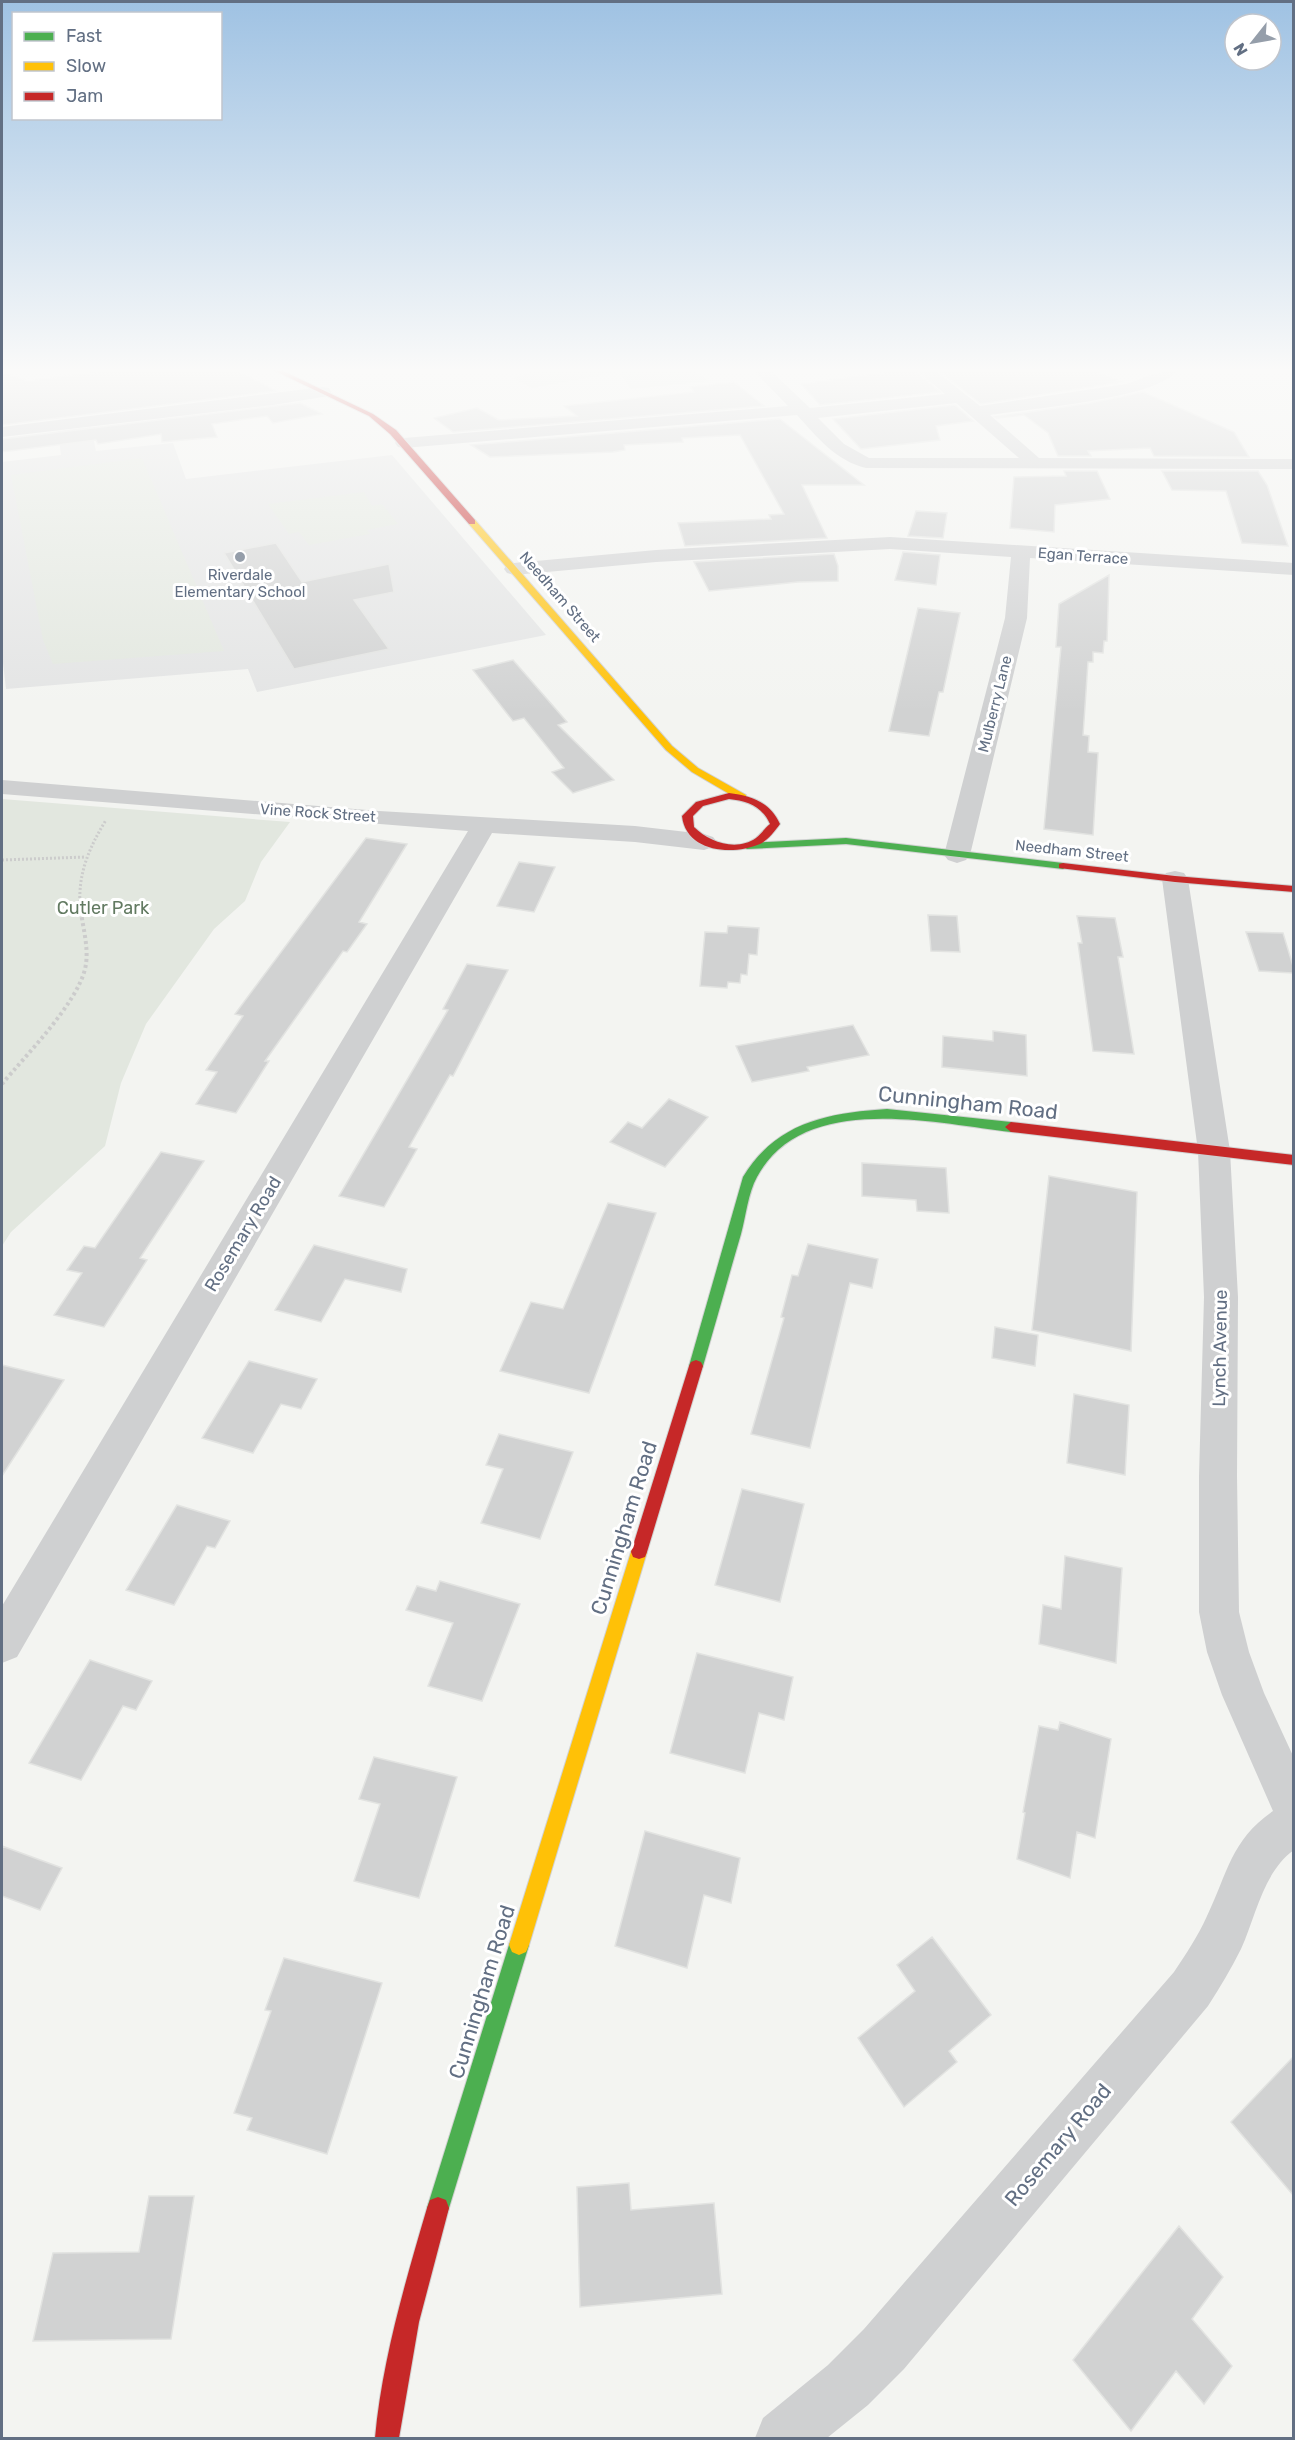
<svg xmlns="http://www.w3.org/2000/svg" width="1295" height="2440" viewBox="0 0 1295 2440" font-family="Rubik,sans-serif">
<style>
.built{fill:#e3e4e4}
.green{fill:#e2e7df}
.building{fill:#d1d2d2;stroke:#e2e3e1;stroke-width:1.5}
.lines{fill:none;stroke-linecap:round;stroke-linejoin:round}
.fast-casing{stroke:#d1d2d2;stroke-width:2}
.slow-casing{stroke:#d1d2d2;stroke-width:2}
.jam-casing{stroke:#d1d2d2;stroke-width:2}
.path-far1{stroke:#ccc;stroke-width:3;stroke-dasharray:2 2;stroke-linecap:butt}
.path{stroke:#ccc;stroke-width:4;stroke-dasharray:3 3;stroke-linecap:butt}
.street{fill:#cfd0d1;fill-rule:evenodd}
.fast{fill:#4caf50;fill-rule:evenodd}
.slow{fill:#ffc107;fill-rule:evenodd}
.jam{fill:#c62828;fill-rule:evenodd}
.poi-dot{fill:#959eaa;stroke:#fff;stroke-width:2}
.labels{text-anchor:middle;stroke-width:6;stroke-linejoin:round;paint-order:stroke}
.far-street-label{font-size:15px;fill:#626f83;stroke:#fff}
.far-poi-label{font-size:15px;fill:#626f83;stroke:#fff}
.park-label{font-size:18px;fill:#627a61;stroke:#fff}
.street-label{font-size:18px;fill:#626f83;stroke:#fff}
.near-street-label{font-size:21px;fill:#626f83;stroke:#fff}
</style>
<rect width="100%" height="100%" fill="#f3f4f1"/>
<!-- built -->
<path class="built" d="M91 427 96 451 173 443 186 479 392 455 546 635 257 692 248 669 6 689 2 654V462L61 455 58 431Z"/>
<!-- green -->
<path class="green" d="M535 371H694L710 381 631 389 619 372 532 388 513 378Z
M142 458 224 651 53 664 43 640 11 475Z
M364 492 372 506 382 504 398 524 367 530 370 534 309 545 299 532 289 534 268 504Z
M2 799 290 822 261 862 245 901 214 929 146 1024 121 1083 105 1146 11 1232 2 1246Z"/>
<!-- building -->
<path class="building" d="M106 371H238L276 391 2 425V372L27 381Z
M894 371H916L940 392 820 405 801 384Z
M939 371H1096L1122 382 981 404Z
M734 382 764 406 453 432 434 418 477 408 499 420 577 416 564 406 694 392 690 387Z
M1143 392 1234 432 1249 457 1154 456 1150 448 1088 451 1091 456H1058L1048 433 1024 415 997 418 995 417 1090 403Z
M300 403 322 414 273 423 267 416 212 424 217 437 162 442 161 434 98 444 96 440 2 452V439Z
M955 405 973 421 936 426 940 440 861 449 833 419Z
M780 419 864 485H802L827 538 685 546 678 523 771 519 769 515 784 514 740 435 682 438 683 442 624 445 625 450 613 452 490 457 471 445Z
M1064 471H1097L1110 499 1055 505 1054 532 1010 528 1014 477 1066 476Z
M1162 471H1258L1267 485 1288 546 1242 543 1226 491 1172 490Z
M916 511 947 513 943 538 908 536Z
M276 543 302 582 389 564 394 592 354 600 389 649 294 669 224 553Z
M903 552 940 555 936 585 895 580Z
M834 554 838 566V581L798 582 709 591 694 562Z
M1109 575 1107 641H1104L1103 653 1093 652V662H1088L1083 735 1089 736 1088 752 1098 753 1093 835 1044 829 1061 647H1056L1059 604Z
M918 608 960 613 943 692H939L929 736 889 731Z
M513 660 567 722 558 725 614 780 573 793 552 772 564 768 524 718 513 721 473 670Z
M366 838 407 844 359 922 367 924 347 952 343 951 265 1061H269L236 1113 196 1104 217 1072 206 1070 243 1016 235 1014Z
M519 862 555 867 534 912 497 906Z
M928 915 957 916 960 952 931 951Z
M1077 916 1115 918 1123 957H1118L1134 1054 1093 1051 1078 943H1082Z
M728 926 759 928 757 955 749 954 747 975 741 974 740 983 728 982 727 988 700 986 705 932 727 933Z
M1246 932 1283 933 1293 966V973L1259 971Z
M467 964 508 970 453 1076 450 1075 409 1147 417 1149 384 1207 339 1196 448 1010 443 1009Z
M853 1025 869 1055 807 1067 809 1071 752 1082 736 1046Z
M993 1031 1026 1035 1027 1076 942 1067 943 1036 993 1041Z
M669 1099 708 1117 665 1167 610 1142 628 1122 642 1128Z
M161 1152 204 1161 140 1258 147 1260 104 1327 54 1315 82 1273 67 1270 84 1246 95 1248Z
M862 1163 946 1168 949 1213 917 1211 916 1200 862 1196Z
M1049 1176 1137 1192 1131 1351 1032 1330Z
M608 1203 656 1213 589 1393 500 1371 531 1302 563 1309Z
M808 1244 878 1259 872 1288 850 1283 810 1448 751 1434 784 1318 781 1317 792 1275 798 1276Z
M314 1245 407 1269 401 1292 345 1279 321 1322 275 1310Z
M995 1327 1038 1335 1035 1366 992 1358Z
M249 1361 317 1379 301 1409 281 1404 253 1453 202 1438Z
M2 1365 64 1380 2 1476Z
M1074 1394 1129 1405 1125 1475 1067 1463Z
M499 1434 573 1452 540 1539 481 1523 503 1469 486 1465Z
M742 1489 804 1504 780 1602 715 1585Z
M177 1505 230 1521 215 1548 207 1546 174 1605 126 1590Z
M1065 1556 1122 1568 1116 1663 1039 1644 1043 1605 1061 1609Z
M440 1581 520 1604 482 1701 428 1686 453 1623 406 1610 417 1586 436 1591Z
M697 1653 793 1677 784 1720 759 1713 745 1773 670 1753Z
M90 1660 152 1681 136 1710 123 1706 81 1780 29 1763Z
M1060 1722 1111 1739 1095 1838 1077 1832 1070 1878 1017 1859 1025 1813 1023 1812 1039 1726 1058 1730Z
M374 1757 457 1777 419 1898 354 1881 380 1804 359 1799Z
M645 1831 740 1858 731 1903 704 1895 687 1968 615 1946Z
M2 1846 62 1868 40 1910 2 1896Z
M932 1937 991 2015 949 2051 957 2062 904 2107 858 2038 915 1991 897 1965Z
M284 1958 382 1983 327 2154 247 2130 252 2118 234 2113 271 2011 265 2010Z
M1293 2057V2195L1231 2122Z
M629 2183 631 2210 714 2203 722 2294 580 2307 577 2187Z
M149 2196H194L171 2339 33 2341 53 2253 139 2252Z
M1179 2226 1223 2277 1192 2319 1232 2366 1204 2404 1176 2371 1131 2431 1073 2360Z"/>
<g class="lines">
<defs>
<path id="fast" d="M846 838 1063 863 1068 866 1063 869 846 844 747 849 742 846 747 843Z
M887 1109 1011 1122 1017 1127 1011 1132C934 1123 803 1091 757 1177 748 1193 746 1216 741 1234 728 1278 716 1322 703 1366L701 1370 696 1372 691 1370 689 1366 743 1177C776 1122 828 1113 887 1109Z
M519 1935 526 1938 529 1945 449 2208 446 2216 438 2219 430 2216 427 2208 509 1945 512 1938Z"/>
<path id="slow" d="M469 520H475L672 746 698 768 746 795V799H738L692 772 666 750 469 524Z
M639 1545 645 1547 647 1552 529 1945 526 1952 519 1955 512 1952 509 1945 631 1552 633 1547Z"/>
<path id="jam" d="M275 371H283L373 414 396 430 475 520V524H469L390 434 369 416Z
M729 793C752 796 770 802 780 824 775 831 767 841 760 844 732 856 686 852 682 816L696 802ZM729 799C747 801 762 806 770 824 765 828 761 834 756 838 736 852 709 842 694 827L693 816 703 806Z
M1063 863 1175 876 1294 886V892L1175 882 1059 868V864Z
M1011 1122 1294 1155V1165L1011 1132 1005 1127Z
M696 1360 701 1362 703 1366 647 1552 645 1557 639 1559 633 1557 631 1552 689 1366 691 1362Z
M438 2197 446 2200 449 2208 419 2322 399 2438H375C382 2361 405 2283 427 2208L430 2200Z"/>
</defs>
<!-- fast casing -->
<use href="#fast" class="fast-casing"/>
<!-- slow casing -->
<use href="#slow" class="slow-casing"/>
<!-- jam casing -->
<use href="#jam" class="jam-casing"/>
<!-- path-far1 -->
<path class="path-far1" d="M2 860 86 857
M80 906C78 873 89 848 106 820"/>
<!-- path -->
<path class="path" d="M2 1084C26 1055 76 1005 85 969 90 949 82 925 80 905"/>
<!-- street -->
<path class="street" d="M754 371H771L810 408 945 394 918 371H936L980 406 1126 384C1144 378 1156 371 1176 371 1157 399 1027 409 990 415L1039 458 1294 459V469L866 468C836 461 817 437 797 415L404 448 398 447 395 443 398 439 404 438 788 406ZM956 403 1019 458H869L844 444 818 418Z
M323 387 329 388 331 392 329 396 273 405 2 437V427Z
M890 537 1294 563V575L1030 558 1027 618 970 855 966 860 957 863 948 860 944 855 1005 618 1011 557 890 549 656 562 514 575 507 573 504 569 507 565 514 563 656 550Z
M2 780 379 811 635 826 704 834 713 837 717 842 713 847 704 850 635 842 492 833 17 1657 2 1663V1606L468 831 2 794Z
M1175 871 1184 873 1188 879 1230 1151 1238 1297 1237 1476 1239 1612 1249 1652 1264 1693 1294 1758V1850C1263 1872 1256 1916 1241 1949 1231 1969 1220 1987 1208 2006L904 2369 868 2405 827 2438H755L763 2418 828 2365 864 2329 1174 1972C1186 1954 1198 1936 1207 1916 1228 1872 1231 1840 1273 1811L1222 1695 1207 1652 1199 1612V1476L1204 1297 1198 1151 1162 879 1166 873Z"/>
<!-- fast -->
<use href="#fast" class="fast"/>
<!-- slow -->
<use href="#slow" class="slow"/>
<!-- jam -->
<use href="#jam" class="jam"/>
</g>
<!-- sky -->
<linearGradient id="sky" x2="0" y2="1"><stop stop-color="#9fc2e3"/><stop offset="0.52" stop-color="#fafaf9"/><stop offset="1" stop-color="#fafaf9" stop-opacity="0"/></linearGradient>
<rect width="1295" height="712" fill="url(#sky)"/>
<!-- markers -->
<circle class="poi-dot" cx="240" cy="557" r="6"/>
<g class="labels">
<!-- far-street labels -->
<g class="far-street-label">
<text transform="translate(1083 556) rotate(4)" y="5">Egan Terrace</text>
<text transform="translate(560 597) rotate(49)" y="5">Needham Street</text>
<text transform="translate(995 704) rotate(-76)" y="5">Mulberry Lane</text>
<text transform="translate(318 813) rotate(4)" y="5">Vine Rock Street</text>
<text transform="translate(1072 851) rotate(6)" y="5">Needham Street</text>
</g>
<!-- far-poi labels -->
<g class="far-poi-label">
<text x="240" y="580">Riverdale<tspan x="240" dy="17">Elementary School</tspan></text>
</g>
<!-- park labels -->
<g class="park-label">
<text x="103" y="914">Cutler Park</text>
</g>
<!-- street labels -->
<g class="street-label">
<text transform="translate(243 1234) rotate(-59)" y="6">Rosemary Road</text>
<text transform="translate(1220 1348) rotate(-89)" y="6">Lynch Avenue</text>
</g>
<!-- near-street labels -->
<g class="near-street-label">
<text transform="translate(968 1103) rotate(6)" y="7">Cunningham Road</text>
<text transform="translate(624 1528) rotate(-73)" y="7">Cunningham Road</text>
<text transform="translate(482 1992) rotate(-73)" y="7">Cunningham Road</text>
<text transform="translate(1058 2145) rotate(-50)" y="7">Rosemary Road</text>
</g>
</g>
<!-- border -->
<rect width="1295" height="2440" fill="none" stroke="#626f83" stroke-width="6"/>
<!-- legend -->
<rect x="12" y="12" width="210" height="108" fill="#ffffff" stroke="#c0c5cd" stroke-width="1.5"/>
<rect x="24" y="32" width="30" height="9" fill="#4caf50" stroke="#c0c5cd" stroke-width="1.5"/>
<text x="66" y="42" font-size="18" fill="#626f83">Fast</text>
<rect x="24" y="62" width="30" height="9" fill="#ffc107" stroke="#c0c5cd" stroke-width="1.5"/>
<text x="66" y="72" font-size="18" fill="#626f83">Slow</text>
<rect x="24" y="92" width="30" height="9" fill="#c62828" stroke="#c0c5cd" stroke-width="1.5"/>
<text x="66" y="102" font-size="18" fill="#626f83">Jam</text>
<!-- north arrow -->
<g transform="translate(1253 42) rotate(239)"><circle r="28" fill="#ffffff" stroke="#c0c5cd" stroke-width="1.5"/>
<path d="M0-4.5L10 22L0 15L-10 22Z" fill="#959eaa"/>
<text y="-9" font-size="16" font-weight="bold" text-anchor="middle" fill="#626f83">N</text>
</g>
</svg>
